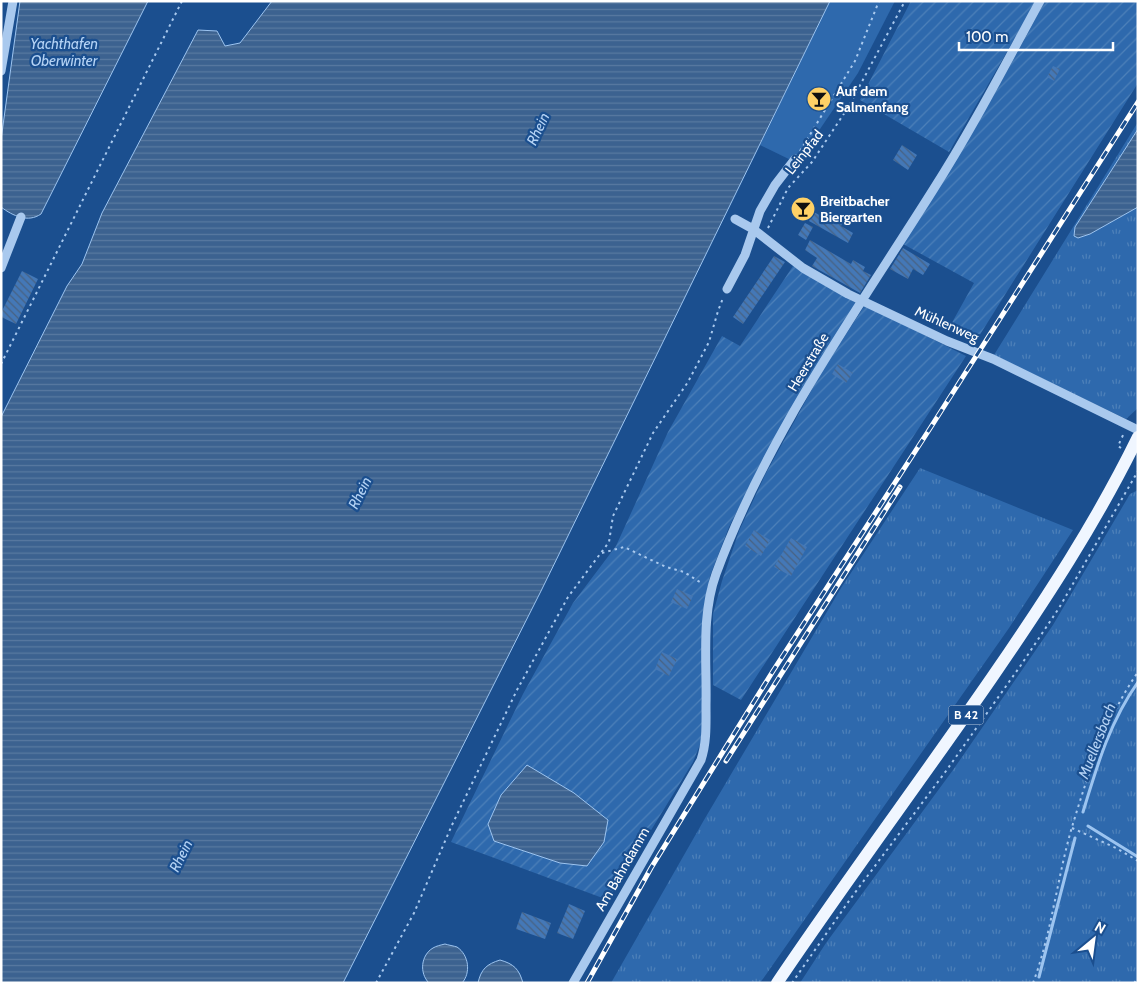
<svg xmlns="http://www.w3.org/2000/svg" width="1139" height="984" viewBox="0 0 1139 984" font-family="Cabin,sans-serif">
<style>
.grass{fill:url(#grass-tufts)}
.park{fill:#2e69ad}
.garden{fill:url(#garden-furrows)}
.water{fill:url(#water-rules);stroke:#9cc4f0}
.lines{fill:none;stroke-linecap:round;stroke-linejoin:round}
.stream{stroke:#9cc4f0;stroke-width:3}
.building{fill:url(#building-back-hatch)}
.path{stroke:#a9c9ee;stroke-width:2;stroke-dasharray:2.5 4;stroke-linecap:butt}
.minor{stroke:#a9c9ee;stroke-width:9}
.major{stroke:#f0f6ff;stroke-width:12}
.rail-casing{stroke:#fff;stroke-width:5}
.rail{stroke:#1b4f8f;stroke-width:3;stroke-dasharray:9;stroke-linecap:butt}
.labels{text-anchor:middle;stroke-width:4.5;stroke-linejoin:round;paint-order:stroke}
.shield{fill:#1b4f8f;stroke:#bbcadd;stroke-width:1}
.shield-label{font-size:12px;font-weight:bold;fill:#fff}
.poi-label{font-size:14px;font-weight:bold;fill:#fff;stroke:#1b4f8f;text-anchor:start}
.street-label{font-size:14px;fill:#fff;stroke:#1b4f8f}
.water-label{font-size:15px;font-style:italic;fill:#b5d3f5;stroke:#1b4f8f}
</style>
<defs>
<pattern id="grass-tufts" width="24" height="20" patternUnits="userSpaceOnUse" patternTransform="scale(1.25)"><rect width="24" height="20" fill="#2e69ad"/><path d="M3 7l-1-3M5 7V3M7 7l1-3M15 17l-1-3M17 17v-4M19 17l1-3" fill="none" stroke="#4d80b9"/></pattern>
<pattern id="garden-furrows" width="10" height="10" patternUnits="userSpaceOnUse" patternTransform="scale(1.25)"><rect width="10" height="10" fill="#2e69ad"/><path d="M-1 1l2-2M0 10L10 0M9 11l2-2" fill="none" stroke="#4d80b9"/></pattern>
<pattern id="water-rules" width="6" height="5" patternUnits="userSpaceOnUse" patternTransform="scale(1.25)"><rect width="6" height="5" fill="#3c6290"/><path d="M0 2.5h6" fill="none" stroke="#597aa1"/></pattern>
<pattern id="building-back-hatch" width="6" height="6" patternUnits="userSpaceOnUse" patternTransform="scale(1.25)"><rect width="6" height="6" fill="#4478b7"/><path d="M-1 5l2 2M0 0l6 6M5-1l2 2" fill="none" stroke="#486282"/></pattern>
</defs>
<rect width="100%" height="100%" fill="#1b4f8f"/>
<!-- grass -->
<path class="grass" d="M1138 122V129L1075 227 1090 234 1138 207V408L1126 419 994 355Z
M920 468 1073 530 1009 628 760 983H611L704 820 841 588Z
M1138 490V983H800L826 943 953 770 1053 625 1130 494Z"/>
<!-- park -->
<path class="park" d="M830 1H895L858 73 797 163 760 145Z"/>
<!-- garden -->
<path class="garden" d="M911 1H1035L1023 24 949 152 860 100Z
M1045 1H1138V83L976 341 949 328 974 283 903 244C955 166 1001 84 1045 1Z
M793 266 856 303 758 470 729 527 710 576 703 612V725L701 742 693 762 608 900 451 842 523 694 573 603 616 546 668 432 722 336 740 346Z
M865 305 966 356 741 700 713 685V614L722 581 739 531 765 475 822 371Z"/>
<!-- water -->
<path class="water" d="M20 1H148L41 214C28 223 13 216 1 207V140Z
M272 1H830L541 591 343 983H1V417L67 286 82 264 102 213 198 30 217 31 225 46 240 43Z
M1138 129V207L1090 234 1078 238 1074 236 1075 227Z
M527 765 574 793 608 820 604 842 587 866 560 863 494 841 488 824 501 795Z
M445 944C448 945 454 946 457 947 469 955 471 973 462 983H429C419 973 421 955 433 948 436 946 441 945 445 944Z
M500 960C514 964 519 969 523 983H478C481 969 487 964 500 960Z"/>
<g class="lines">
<!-- stream -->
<path class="stream" d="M1083 812C1097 766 1110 721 1138 682
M1088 826 1138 857
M1039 977 1075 838"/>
</g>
<!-- building -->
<path class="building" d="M1053 66 1060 69 1054 81 1047 77Z
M820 86 830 93 818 112 807 105Z
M902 145 917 155 908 170 893 160Z
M824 211 843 222 841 226 853 233 848 243 809 221 814 212 821 216Z
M805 223 813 227 806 240 798 235Z
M810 240 851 264 853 260 865 267 863 271 871 275 860 293 812 266 817 258 805 250Z
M903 248 930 264 923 275 913 269 908 279 890 269Z
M774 256 785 262 743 324 733 317Z
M22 271 38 279 16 324 1 317V313Z
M838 364 853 373 846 383 832 374Z
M754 530 770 540 761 556 745 546Z
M791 538 807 547 791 576 774 567Z
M677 589 693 596 687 609 671 602Z
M662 652 677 659 669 676 655 669Z
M569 904 585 911 573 939 557 933Z
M522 912 551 923 545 939 516 929Z"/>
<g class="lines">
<!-- path -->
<path class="path" d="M800 151 855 61 879 1
M768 228 788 188 812 162 849 106 905 1
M1 364 182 1
M1121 448 1118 446 1124 433
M602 553 624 547 666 567 684 572 703 584
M1072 828 1116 848 1138 861
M376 983 414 913 452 825 517 690 568 597 609 542 613 516 653 433 688 382 709 342 718 311 723 298
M792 983 851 898 946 771 1021 665 1059 608 1138 471
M1033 983C1052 932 1057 878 1072 827 1088 774 1106 718 1138 672
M1134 983 1138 978"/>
<!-- minor -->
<path class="minor" d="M1 71 13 1
M735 219 753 229 803 268 848 294 947 341 993 359 1138 430
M1 268 21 217
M727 289 745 255 760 211 775 185 795 159
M573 983 701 760C707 742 706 723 706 705 707 662 701 615 716 574 767 435 855 314 933 190 972 129 1005 65 1040 1"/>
<!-- major -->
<path class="major" d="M777 983C847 879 922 779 993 676 1046 599 1097 521 1138 437"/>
<defs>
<path id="rail" d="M726 761 900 487
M587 983 651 868 773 671 929 430 1138 102"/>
</defs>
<!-- rail casing -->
<use href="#rail" class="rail-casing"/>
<!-- rail -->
<use href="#rail" class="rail"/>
</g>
<!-- icons -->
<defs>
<symbol id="bar-disc" viewBox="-11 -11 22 22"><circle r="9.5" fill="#ffd166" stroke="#1b4f8f"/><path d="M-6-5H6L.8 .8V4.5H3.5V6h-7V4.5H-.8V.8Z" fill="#111"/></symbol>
</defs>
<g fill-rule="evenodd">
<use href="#bar-disc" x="805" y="85" width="28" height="28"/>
<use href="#bar-disc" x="789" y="195" width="28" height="28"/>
</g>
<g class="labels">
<!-- shield labels -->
<rect class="shield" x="948.5" y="705.5" width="35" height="19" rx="4"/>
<g class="shield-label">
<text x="966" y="719">B 42</text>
</g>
<!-- poi labels -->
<g class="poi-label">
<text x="836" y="96">Auf dem<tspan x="836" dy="16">Salmenfang</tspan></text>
<text x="820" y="206">Breitbacher<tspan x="820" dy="16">Biergarten</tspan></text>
</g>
<!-- street labels -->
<g class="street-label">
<text transform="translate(804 152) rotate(-52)" y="5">Leinpfad</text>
<text transform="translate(947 324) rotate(24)" y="5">Mühlenweg</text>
<text transform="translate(808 362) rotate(-59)" y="5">Heerstraße</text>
<text transform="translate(622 869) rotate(-60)" y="5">Am Bahndamm</text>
</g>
<!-- water labels -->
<g class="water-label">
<text x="64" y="49">Yachthafen<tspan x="64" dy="17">Oberwinter</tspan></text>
<text transform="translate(538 129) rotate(-65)" y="5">Rhein</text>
<text transform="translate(360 493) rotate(-64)" y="5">Rhein</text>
<text transform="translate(1097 741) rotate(-69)" y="5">Muellersbach</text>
<text transform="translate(181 856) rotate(-64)" y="5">Rhein</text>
</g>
</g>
<!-- border -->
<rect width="1139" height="984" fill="none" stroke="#ffffff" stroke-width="5"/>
<!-- north arrow -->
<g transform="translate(1094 939) rotate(29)" stroke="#1b4f8f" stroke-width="4" paint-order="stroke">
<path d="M0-4L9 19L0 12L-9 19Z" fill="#ffffff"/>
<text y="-8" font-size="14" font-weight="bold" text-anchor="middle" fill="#ffffff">N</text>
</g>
<!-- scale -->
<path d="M959 42v8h154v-8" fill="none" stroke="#ffffff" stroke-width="2.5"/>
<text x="966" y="42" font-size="15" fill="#ffffff" stroke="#1b4f8f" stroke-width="4" paint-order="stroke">100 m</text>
</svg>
